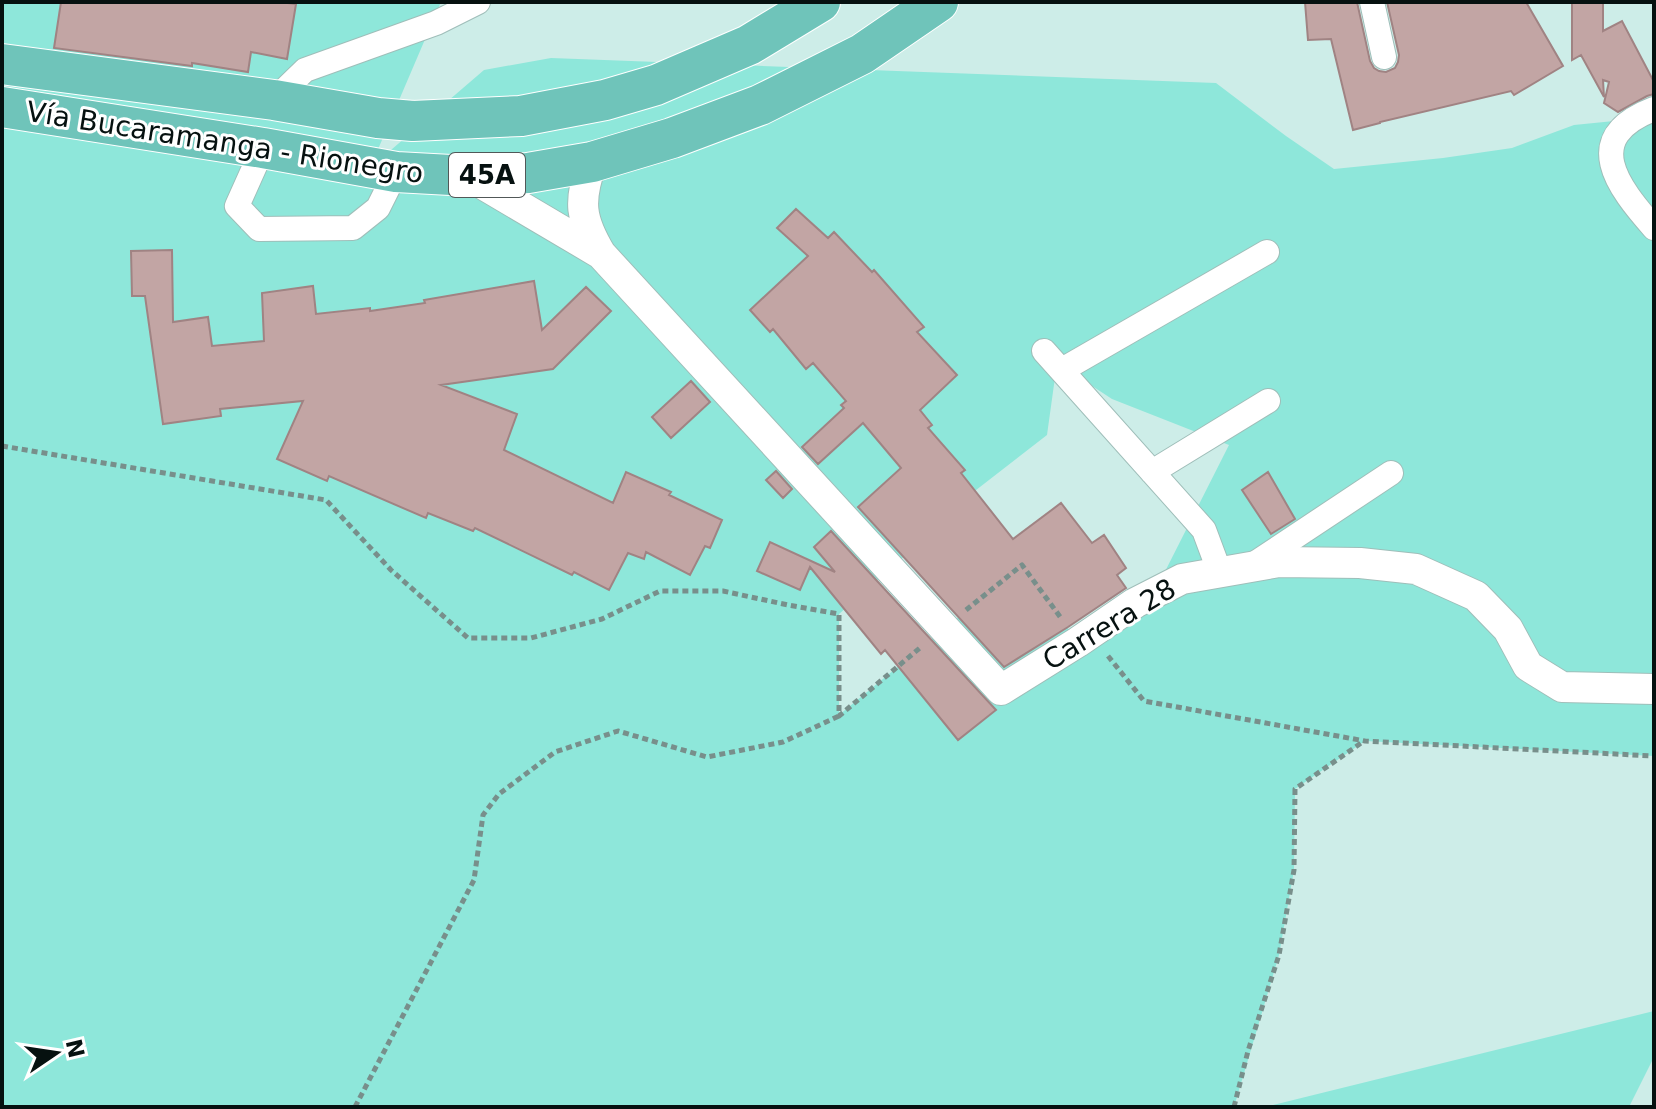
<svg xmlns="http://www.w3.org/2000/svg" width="1656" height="1109" viewBox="0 0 1656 1109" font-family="'DejaVu Sans',sans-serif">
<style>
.green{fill:#8ee7da;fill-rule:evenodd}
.building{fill:#c2a5a4;stroke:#a08383;stroke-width:2}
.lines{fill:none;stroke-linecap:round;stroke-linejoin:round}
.minor-casing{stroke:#9fbeb9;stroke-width:26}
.tertiary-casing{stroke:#9fbeb9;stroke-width:32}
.trunk-casing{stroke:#fff;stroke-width:42}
.path{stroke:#788f8b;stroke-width:5;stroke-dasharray:6 4;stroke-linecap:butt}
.minor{stroke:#fff;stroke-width:24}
.tertiary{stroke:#fff;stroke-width:30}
.trunk{stroke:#6fc4ba;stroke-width:40}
.labels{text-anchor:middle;stroke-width:6;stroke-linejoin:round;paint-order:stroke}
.shield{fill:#fff;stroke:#515858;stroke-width:2}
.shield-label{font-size:26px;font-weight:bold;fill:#061110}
.street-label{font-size:28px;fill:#061110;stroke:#fff}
</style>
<rect width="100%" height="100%" fill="#cdede8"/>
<!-- green -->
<path class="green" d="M2 2H441L370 168 484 70 551 58 1216 83 1286 136 1334 169 1443 158 1512 148 1574 125 1654 117V756L1365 741 1295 789 1294 870 1279 955 1234 1107H2ZM1057 363 1112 399 1229 445 1143 615 1078 642 1022 565 839 715V614L908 553 949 511 1047 435Z
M1654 1011V1057L1629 1107H1265Z"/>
<!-- building -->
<path class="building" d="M61 2H279L296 4 287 59 251 52 248 72 192 63V66L54 48Z
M1305 2H1357L1370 61 1374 68 1379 71 1386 72 1395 68 1398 62 1399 55 1387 2H1526L1563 66 1514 95 1511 91 1380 122V123L1353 130 1331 39 1308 40Z
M1572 2H1603V31L1622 21 1654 82V94L1647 96 1618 112 1604 103 1609 82 1603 80 1604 97 1581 55 1572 60Z
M796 209 828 238 834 232 872 272 874 270 924 327 917 332 957 375 920 410 932 425 928 428 965 470 961 473 1013 539 1061 503 1092 543 1104 535 1126 568 1117 575 1126 588 1068 627 1004 667 858 507 901 468 863 423 818 464 802 447 844 408 841 405 846 401 813 363 806 369 773 329 770 332 750 310 808 256 777 228Z
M172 250 173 322 208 317 212 346 264 341 262 293 313 286 316 314 370 308V311L425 303 424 300 534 281 542 330 586 287 611 311 553 369 441 385 517 414 504 450 613 503 626 472 671 492 669 495 722 520 710 548 705 546 690 575 646 552 644 559 628 553 609 590 574 572 572 575 475 528 473 531 428 513 426 518 329 476 327 481 277 459 303 401 220 409 221 416 163 424 145 296H132L131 251Z
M691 381 710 402 671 438 652 417Z
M776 471 792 489 783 498 766 480Z
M1268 472 1295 519 1271 534 1242 490Z
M831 531 996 710 958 740 885 650 881 654 810 567 800 590 757 571 770 542 835 572 814 547Z"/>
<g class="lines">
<defs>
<path id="minor" d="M1372 2 1384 57
M274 100 305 70 436 23 478 2
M1654 109C1579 138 1618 187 1654 228
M263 148 237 206 259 229 353 228 378 208 396 172
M1044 351 1204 530 1220 573
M1062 370 1267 252
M1152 472 1268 401
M1254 564 1391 473"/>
<path id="tertiary" d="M592 162C578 201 580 219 601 254L1001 690 1078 642 1135 603 1182 579 1279 562 1360 563 1416 569 1476 596 1508 629 1528 666 1562 687 1654 689
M469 176 601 254"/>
<path id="trunk" d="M2 64 274 100 378 118 413 121 521 116 605 100 656 85 749 45 820 2
M2 107 263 148 396 172 469 176 528 173 592 162 672 138 760 105 862 54 938 2"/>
</defs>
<!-- minor casing -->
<use href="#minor" class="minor-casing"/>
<!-- tertiary casing -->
<use href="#tertiary" class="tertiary-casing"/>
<!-- trunk casing -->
<use href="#trunk" class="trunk-casing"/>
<!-- path -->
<path class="path" d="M2 446 326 500 391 570 468 638H531L602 619 660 591H723L788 605 839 614V716L921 647
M966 610 1022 565 1061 618
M1108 656 1144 701 1365 741 1654 756
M355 1107 474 880 483 815 499 794 555 752 618 731 707 757 783 742 839 716
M1234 1107 1248 1051 1279 955 1294 870 1295 789 1364 741"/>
<!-- minor -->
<use href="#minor" class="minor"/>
<!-- tertiary -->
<use href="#tertiary" class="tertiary"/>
<!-- trunk -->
<use href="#trunk" class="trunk"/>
</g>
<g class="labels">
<!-- shield labels -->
<rect class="shield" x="449" y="153" width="76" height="44" rx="6"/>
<g class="shield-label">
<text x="487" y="184">45A</text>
</g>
<!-- street labels -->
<g class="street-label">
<text transform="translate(225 142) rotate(9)" y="10">Vía Bucaramanga - Rionegro</text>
<text transform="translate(1109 624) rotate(-31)" y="10">Carrera 28</text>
</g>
</g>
<!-- border -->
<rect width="1656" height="1109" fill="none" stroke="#061110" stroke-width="8"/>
<!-- north arrow -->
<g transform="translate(56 1053) rotate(77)" stroke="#ffffff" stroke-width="6" paint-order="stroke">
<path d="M0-6L14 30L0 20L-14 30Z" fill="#061110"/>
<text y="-12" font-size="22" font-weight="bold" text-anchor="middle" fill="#061110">N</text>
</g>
</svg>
